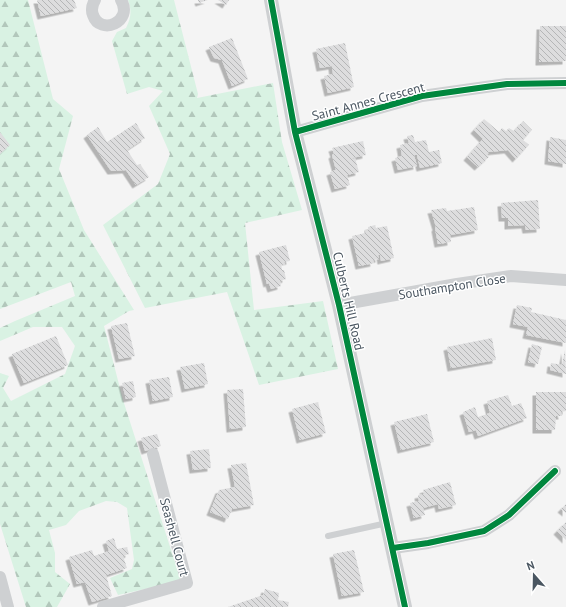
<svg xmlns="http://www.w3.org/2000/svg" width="566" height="607" viewBox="0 0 566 607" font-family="'PT Sans',sans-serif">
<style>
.forest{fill:url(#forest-firs)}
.building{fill:url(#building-back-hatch);filter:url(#shadow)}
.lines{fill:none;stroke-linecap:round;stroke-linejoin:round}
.service{stroke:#ced0d2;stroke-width:6}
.minor{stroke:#ced0d2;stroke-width:12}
.tertiary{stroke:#ced0d2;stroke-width:14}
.cycleway-casing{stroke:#fff;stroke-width:8}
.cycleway{stroke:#00873e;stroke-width:6}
.labels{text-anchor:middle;stroke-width:3;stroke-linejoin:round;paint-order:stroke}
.street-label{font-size:13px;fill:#4a5661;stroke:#fff}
</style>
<defs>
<pattern id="forest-firs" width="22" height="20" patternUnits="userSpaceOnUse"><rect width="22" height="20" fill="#d9f2e3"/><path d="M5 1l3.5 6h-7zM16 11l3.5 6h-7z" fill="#b2c7bb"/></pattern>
<pattern id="building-back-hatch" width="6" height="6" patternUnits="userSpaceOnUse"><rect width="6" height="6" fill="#ddddde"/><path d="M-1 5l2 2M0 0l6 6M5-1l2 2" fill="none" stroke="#b5b6b7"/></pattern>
<filter id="shadow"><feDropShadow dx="-3.5" dy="3.5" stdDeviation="0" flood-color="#0004"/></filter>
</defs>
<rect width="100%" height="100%" fill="#f4f4f4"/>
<!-- forest -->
<path class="forest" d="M0 0H28L53 99 73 116 59 169 84 230 134 310 129 311 104 326 123 400 181 581 118 595 110 578 132 569 134 560 127 508 117 502 106 501 79 511 66 525 49 530 55 553V572L70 584 57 607H26L0 524V373L9 376 3 388 11 401 65 374 75 346 62 327H33L0 341V328L15 321 75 296 71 282 0 309Z
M128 0H174L198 94 197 98 273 83 282 142 302 210 245 223 254 310 323 301 338 369 259 385 227 292 145 308 103 225 158 184 170 154 149 106 163 91 149 87 127 94 112 41 117 32 126 28C131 18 132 11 128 0Z"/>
<!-- building -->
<path class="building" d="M37 0H74L77 8 41 16Z
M198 0H208L199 3Z
M218 0H229L226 5Z
M540 26H566V61L539 62Z
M232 38 248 79 232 86 222 60 214 58 209 47Z
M345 43 354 87 328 93 324 76 333 74 332 66 320 68 316 49Z
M484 119 499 132 502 128 506 131 509 128 514 131 523 121 532 130 523 140 529 145 516 159 508 150 489 152 487 155 489 157 478 167 467 157 483 139 474 130Z
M136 123 145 138 127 150 137 165 140 164 149 177 136 185 126 170 111 171 87 135 98 127 107 142Z
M0 132 10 145 0 154Z
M413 135 415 142 426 140 429 152 439 150 442 163 420 168 417 155H414L417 166 398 170 395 158 402 156 400 145 409 143 407 136Z
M550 137 566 140V164L548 161Z
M363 141 366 155 352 158 353 159 355 158 359 172 347 175 350 185 335 189 330 172 336 170 332 155 334 154 332 148Z
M538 200 540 229 526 230 525 225 508 226V218H502L501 203Z
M474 207 478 230 450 235 451 242 438 244 435 228 436 227 431 210 446 208 447 211Z
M375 225 376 228 387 226 394 258 381 261 380 255H378L379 259 373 260 374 263 359 266 352 236 366 233 365 231 368 230V227Z
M286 245 290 261 284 262 285 264 281 265 282 270H284L286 279 280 281 281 286 271 289 269 283 267 284 259 252Z
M517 305 532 308 531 312 566 320V343L526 335 528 327 513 324Z
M127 323 135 356 119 359 111 326Z
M56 336 68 365 24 383 12 354Z
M492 338 496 360 451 368 447 347Z
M532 344 542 347 538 364 528 362Z
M565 350 566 374 550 370 551 363 562 365Z
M204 363 208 384 185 389 180 367Z
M169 377 173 397 153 401 149 380Z
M133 381 136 397 126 399 122 383Z
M243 389 246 427 230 429 227 390Z
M536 392H566V411L561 412 562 416H556L555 430H536Z
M508 395 512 406 521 403 527 418 478 436 476 430 469 432 463 412 475 407 478 417 490 413 487 401Z
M318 402 326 433 300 440 292 409Z
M427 414 434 442 401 450 394 422Z
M157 434 161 446 145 451 141 438Z
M209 449 211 468 193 470 190 451Z
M246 463 254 505 232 509 228 519 210 512 219 490 235 487 231 465Z
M450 482 456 505 439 509 438 504 423 508 425 515 414 518 410 503 419 501 418 495 424 494 423 490Z
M566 504V513L561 509Z
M566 522V540L557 531Z
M114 538 117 549 127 547 129 554 123 556 127 568 106 575 112 596 92 602 85 582 77 584 69 557 92 550 94 556 109 551 106 541Z
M354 550 364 592 342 596 333 554Z
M265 589 279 593 278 600 289 602 288 607H228L263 595Z"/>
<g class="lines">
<!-- service -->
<path class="service" d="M328 536 387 523"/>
<!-- minor -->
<path class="minor" d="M95 0C92 5 91 10 93 15 100 36 134 22 121 0
M295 132 422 96 507 84 566 83
M339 305 457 284 511 276 566 280
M509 515 484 531 428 543 393 548 428 543 484 531 509 515 555 471
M0 577 8 607
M103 607 187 583 153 454"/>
<!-- tertiary -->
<path class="tertiary" d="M271 0 295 132 339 305 405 607"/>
<defs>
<path id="cycleway" d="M271 0 295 132 339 305 405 607
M295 132 422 96 507 84 566 83
M509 515 484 531 428 543 393 548 428 543 484 531 509 515 555 471"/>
</defs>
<!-- cycleway casing -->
<use href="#cycleway" class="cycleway-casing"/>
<!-- cycleway -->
<use href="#cycleway" class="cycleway"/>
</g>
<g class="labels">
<!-- street labels -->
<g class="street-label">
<text transform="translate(368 101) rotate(-15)" y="5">Saint Annes Crescent</text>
<text transform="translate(452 286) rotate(-9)" y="5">Southampton Close</text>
<text transform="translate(349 301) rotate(77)" y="5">Culberts Hill Road</text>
<text transform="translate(175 537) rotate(75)" y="5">Seashell Court</text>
</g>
</g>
<!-- north arrow -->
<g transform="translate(534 575) rotate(340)" stroke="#ffffff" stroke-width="3" paint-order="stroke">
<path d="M0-3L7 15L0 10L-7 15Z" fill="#4a5661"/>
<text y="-6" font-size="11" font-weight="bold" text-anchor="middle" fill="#4a5661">N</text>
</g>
</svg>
